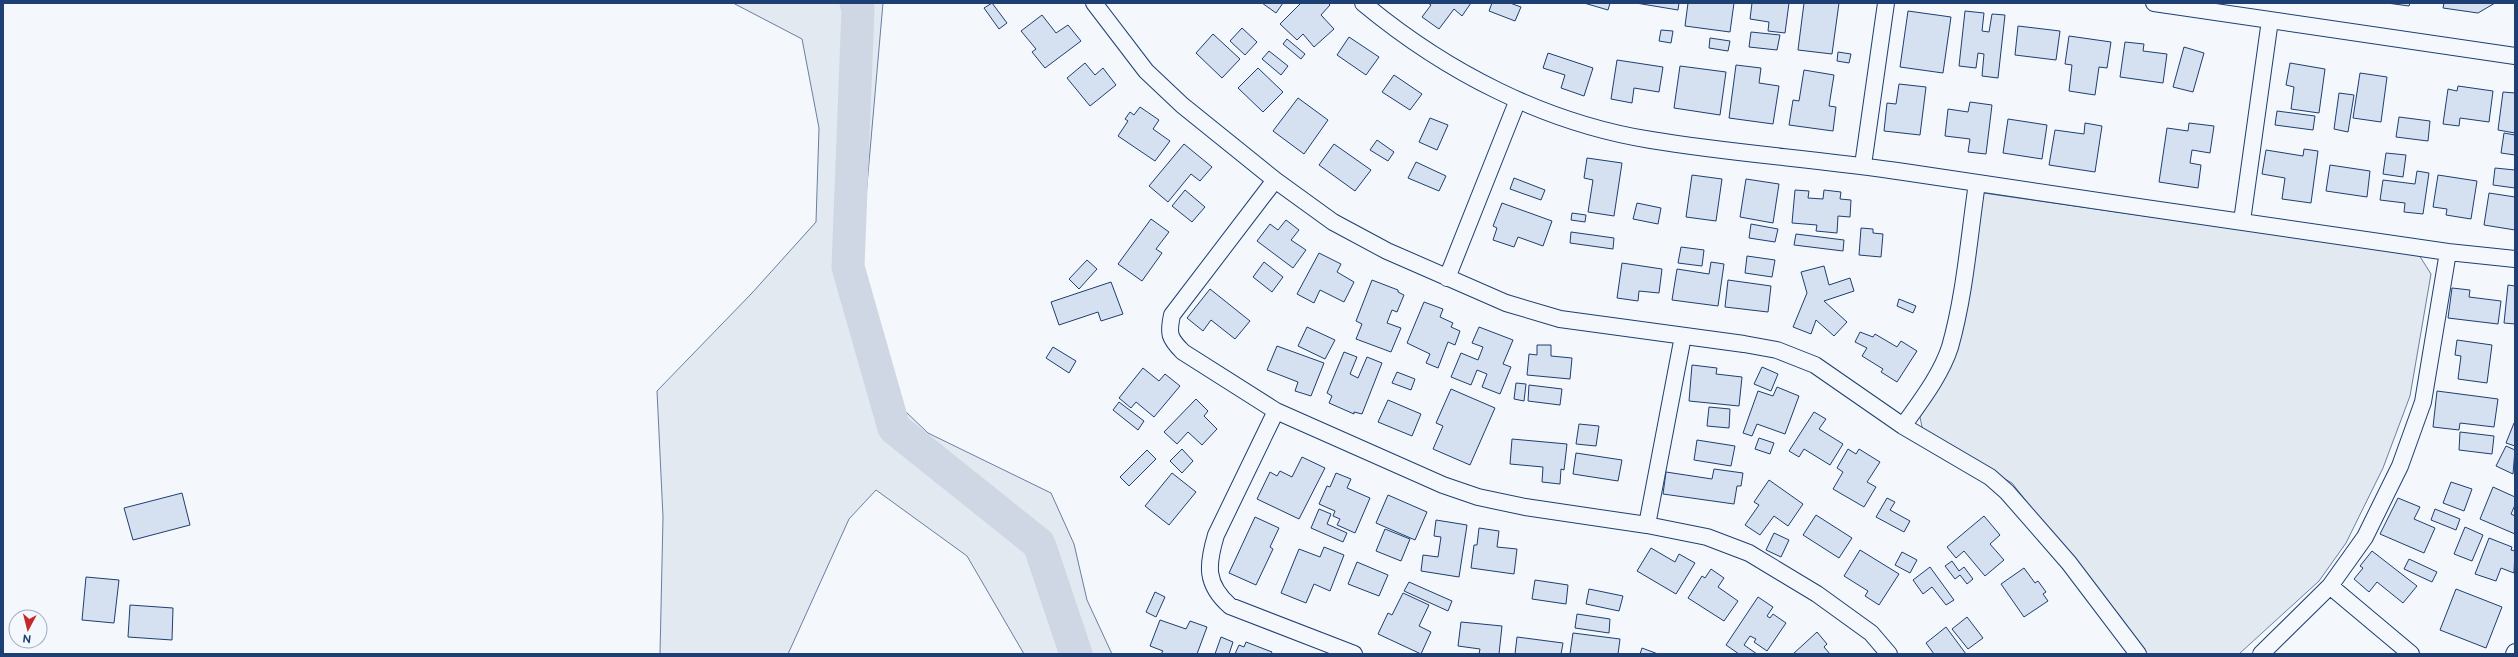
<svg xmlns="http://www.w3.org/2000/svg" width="2518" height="657" viewBox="0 0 2518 657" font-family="Raleway,sans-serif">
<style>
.green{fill:#e3e9f0;stroke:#687fa3}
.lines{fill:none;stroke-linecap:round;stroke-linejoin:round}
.river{stroke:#cfd7e4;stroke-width:33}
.building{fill:#d5e0f0;stroke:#1d3f73}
.minor-casing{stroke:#1d3f73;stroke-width:18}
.minor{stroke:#f4f7fb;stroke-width:16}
</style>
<rect width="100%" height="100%" fill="#f4f7fb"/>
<!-- green -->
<path class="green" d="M733 3H883L860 265 905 411 928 433 1051 493 1074 544 1087 600 1112 654H1024L967 556 876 490 849 519 788 654H660L663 517 657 391 752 293 816 222 819 128 802 39Z
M1983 193 2419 255 2431 274 2410 396 2383 468 2346 543 2319 581 2239 654H2147L2012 483 1923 432 1920 417 1955 350Z"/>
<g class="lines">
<!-- river -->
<path class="river" d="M856 3 858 9 848 267 894 428 1039 544 1076 654"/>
</g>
<!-- building -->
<path class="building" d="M992 3 1007 23 999 29 984 8Z
M1262 3H1283L1276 13Z
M1301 3H1328L1330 5 1321 15 1334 29 1314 47 1303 34 1297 40 1280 24Z
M1428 3H1471L1462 16 1454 9 1439 29 1422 17 1431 5Z
M1492 3H1510L1521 7 1515 21 1489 11Z
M1584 3H1610L1608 10Z
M1636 3H1679L1678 10Z
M1688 3H1734L1730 32 1685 26Z
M1752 3H1789L1785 33 1768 31 1769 22 1750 19Z
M1804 3H1839L1832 54 1798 50Z
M2387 3H2410L2409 6Z
M2444 3H2495L2478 13 2443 8Z
M1908 11 1951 17 1943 73 1900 67Z
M1965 11 1984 13 1982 31 1989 32 1992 14 2005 15 1998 78 1982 76 1984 54 1978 53 1976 68 1959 66Z
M1042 15 1056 33 1068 25 1081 41 1045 68 1032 52 1036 49 1021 31Z
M2018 26 2060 31 2056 60 2015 55Z
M1242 28 1257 42 1245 55 1230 41Z
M1661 30 1673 31 1671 43 1659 41Z
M1751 32 1780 35 1777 50 1749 47Z
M1213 34 1240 59 1222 78 1196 53Z
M2069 36 2111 42 2107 68 2099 67 2095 95 2069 91 2072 65 2065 64Z
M1349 37 1379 57 1366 75 1337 55Z
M1710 38 1730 41 1728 51 1709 48Z
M1287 39 1305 54 1301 59 1283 44Z
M2125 42 2144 44 2143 51 2167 54 2163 83 2120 77Z
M2184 47 2204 53 2193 92 2173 87Z
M1269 51 1288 66 1281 75 1262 59Z
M1838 52 1851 54 1849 63 1837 61Z
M1548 53 1593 68 1584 96 1561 88 1565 75 1543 68Z
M1617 60 1663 67 1659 92 1634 88 1632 103 1611 99Z
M1085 63 1095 75 1103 68 1116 85 1090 106 1067 78Z
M2290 63 2325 69 2319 113 2291 109 2294 87 2286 85Z
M1736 65 1761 68 1759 83 1779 86 1773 124 1729 118Z
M1680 66 1726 72 1720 115 1674 108Z
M1258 68 1283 92 1263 112 1238 88Z
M1804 70 1834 75 1829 106 1836 107 1833 131 1789 125 1793 100 1799 101Z
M2360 73 2387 77 2381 122 2353 118Z
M1394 75 1422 94 1410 110 1382 92Z
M1899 84 1926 87 1920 135 1884 131 1887 103 1896 104Z
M2458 86 2493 91 2489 122 2460 118 2459 126 2443 124 2448 89 2457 91Z
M2503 92 2515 93V133L2498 130Z
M2339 93 2354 95 2348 132 2334 129Z
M1298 98 1328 120 1304 154 1273 131Z
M1970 102 1992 105 1986 154 1968 152 1970 139 1945 136 1948 109 1968 112Z
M1140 107 1159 120 1153 129 1170 141 1155 161 1118 136 1128 121 1125 119 1130 112 1134 115Z
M2277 111 2315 116 2313 130 2275 125Z
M2399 117 2430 121 2428 141 2396 137Z
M1430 118 1448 125 1437 150 1419 142Z
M2008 119 2047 125 2042 159 2003 153Z
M2085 123 2102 126 2095 172 2049 165 2055 130 2084 134Z
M2189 123 2214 126 2210 153 2192 150 2190 163 2201 165 2198 188 2159 182 2167 128 2188 131Z
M2504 133 2515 135V155L2501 153Z
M1377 140 1394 152 1388 161 1370 150Z
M1184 144 1212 167 1200 181 1191 174 1168 202 1149 186Z
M1334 144 1371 170 1355 191 1319 165Z
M2304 149 2318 151 2311 203 2282 199 2285 178 2262 174 2266 150 2303 156Z
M2386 153 2406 155 2403 177 2383 174Z
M1587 158 1622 163 1614 216 1588 212 1593 180 1584 178Z
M1416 162 1446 176 1439 191 1408 178Z
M2330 165 2370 171 2367 197 2326 191Z
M2495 168 2515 170V188L2493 185Z
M2417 171 2429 173 2423 214 2404 212 2405 203 2380 200 2383 180 2415 184Z
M1692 175 1722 179 1716 221 1686 217Z
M2438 175 2477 181 2471 219 2446 215 2447 209 2433 207Z
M1514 178 1545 190 1541 200 1510 189Z
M1746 179 1779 184 1773 223 1740 217Z
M1185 190 1205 207 1192 222 1172 206Z
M1795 190 1809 191 1808 198 1823 199 1824 190 1841 192 1840 199 1851 200 1850 217 1838 216 1837 233 1816 231 1817 225 1792 223Z
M2489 193 2515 197V230L2484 225Z
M1502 203 1552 221 1543 246 1518 237 1514 247 1493 240 1497 228 1493 226Z
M1637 203 1661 208 1658 224 1633 219Z
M1572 213 1586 215 1585 222 1571 220Z
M1151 219 1169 232 1156 249 1162 253 1142 281 1118 264Z
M1286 220 1299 230 1291 240 1306 250 1293 268 1257 241 1270 224 1278 230Z
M1751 224 1778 229 1775 242 1749 238Z
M1861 228 1873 229V233L1883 234 1881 257 1859 255Z
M1571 232 1614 238 1613 249 1570 243Z
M1796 234 1844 240 1843 251 1794 245Z
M1681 247 1704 250 1702 266 1678 263Z
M1319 253 1341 264 1337 272 1354 282 1344 302 1320 290 1314 303 1297 294Z
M1747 256 1775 260 1772 277 1745 273Z
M1087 260 1097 269 1079 289 1069 279Z
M1264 262 1283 277 1272 292 1253 277Z
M1711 262 1724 264 1718 306 1672 300 1677 269 1709 274Z
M1622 263 1662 269 1659 293 1639 291 1638 301 1617 298Z
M1824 266 1829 285 1850 278 1854 291 1824 301 1847 322 1834 336 1816 320 1811 334 1793 327 1807 293 1801 272Z
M1372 280 1398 290V292L1404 295 1397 312 1392 310 1387 323 1401 328 1391 352 1356 339 1362 324 1356 321Z
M1728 280 1771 286 1768 312 1725 307Z
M1111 282 1123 314 1101 321 1098 312 1059 325 1051 302Z
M2508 285 2515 286V324L2504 323Z
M2452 288 2470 290 2469 297 2501 301 2498 324 2448 318Z
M1210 289 1250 321 1235 339 1211 320 1203 331 1187 318Z
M1899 299 1916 306 1913 313 1897 306Z
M1424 302 1443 309 1440 317 1453 323 1451 327 1460 331 1455 345 1448 342 1438 368 1426 363 1430 354 1407 343Z
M1307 327 1335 340 1325 359 1298 346Z
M1479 327 1513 340 1503 364 1511 367 1500 394 1482 387 1487 374 1477 370 1471 385 1451 377 1461 353 1478 360 1483 347 1472 343Z
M1860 332 1873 337 1875 334 1897 347 1901 341 1917 351 1897 382 1881 372 1883 369 1862 356 1867 348 1855 342Z
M2457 340 2492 345 2487 383 2458 379 2461 356 2455 355Z
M1537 345H1551V356L1572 358 1570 379 1527 375 1529 354 1537 355Z
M1277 346 1324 363 1311 396 1295 391 1298 382 1267 370Z
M1053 347 1076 361 1069 373 1046 358Z
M1344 352 1357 357 1350 374 1358 378 1367 357 1382 363 1362 414 1354 412V414L1329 403 1332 396 1327 393Z
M1692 365 1717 368 1716 374 1742 377 1739 406 1689 401Z
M1762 367 1778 374 1771 391 1754 384Z
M1143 368 1159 381 1165 374 1180 386 1154 417 1136 402 1131 408 1119 398Z
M1397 372 1415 379 1411 390 1392 383Z
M1516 383 1526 384 1524 401 1514 399Z
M1529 385 1562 389 1560 405 1528 401Z
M1777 387 1799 396 1785 434 1757 424 1752 436 1743 433 1758 391 1773 396Z
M1451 389 1495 408 1470 465 1433 449 1443 426 1436 423Z
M2437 391 2498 399 2494 427 2460 423 2459 430 2433 427Z
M1196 399 1208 411 1204 416 1217 429 1202 445 1188 432 1177 444 1164 432Z
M1388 400 1421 414 1412 436 1378 422Z
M1119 402 1144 421 1138 430 1113 410Z
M1709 407 1730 409 1729 428 1707 426Z
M1814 412 1826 419 1819 429 1843 444 1830 465 1804 449 1799 457 1789 451Z
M2514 423 2515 424V446L2506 443Z
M1579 424 1599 426 1596 446 1576 444Z
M2460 432 2494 436 2492 454 2459 450Z
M1759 438 1774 443 1770 454 1755 449Z
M1512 439 1567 444 1564 470 1561 469 1560 484 1542 482 1543 467 1510 464Z
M1697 440 1735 446 1731 466 1694 460Z
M2506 446 2515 450 2513 474 2496 466Z
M1182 449 1193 461 1182 473 1170 461Z
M1848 449 1856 454 1859 449 1880 462 1867 482 1876 487 1864 507 1833 489 1843 472 1837 468Z
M1147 450 1156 459 1129 486 1120 477Z
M1576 453 1622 460 1618 481 1573 474Z
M1302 457 1325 468 1299 519 1257 499 1270 472 1277 476 1280 471 1292 477Z
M1714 469 1743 473 1741 486H1737L1734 504 1663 494 1666 472 1712 479Z
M1172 473 1196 492 1169 525 1145 506Z
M1336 473 1351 479 1347 488 1370 498 1355 533 1337 525 1340 519 1333 516 1335 511 1319 504 1327 486 1330 487Z
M1769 480 1803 504 1788 526 1774 516 1760 535 1745 525 1759 505 1754 502Z
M2451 482 2472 489 2464 511 2443 503Z
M2493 487 2515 497V505L2511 514 2515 516V534L2480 519Z
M182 493 190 525 133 540 124 508Z
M1388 495 1427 512 1415 540 1376 523Z
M1887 498 1895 502 1890 510 1910 521 1904 532 1876 517Z
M2398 498 2420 507 2414 519 2435 528 2424 553 2380 534Z
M1319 509 1331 514 1327 524 1347 533 1343 542 1311 528Z
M2435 509 2460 519 2456 530 2431 520Z
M1816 515 1852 538 1839 558 1803 535Z
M1984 516 2000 535 1990 544 2004 560 1985 576 1964 551 1956 558 1947 547Z
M1255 517 1279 528 1270 547 1273 549 1256 585 1229 573Z
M1436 520 1467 525 1459 577 1421 571 1423 555 1438 557 1441 537 1434 536Z
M2465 527 2483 535 2472 561 2454 554Z
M1479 528 1499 531 1497 547 1517 549 1514 574 1471 568 1474 545H1477Z
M1385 529 1410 539 1401 561 1376 551Z
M1774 533 1789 540 1781 557 1766 550Z
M2489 538 2512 547 2511 550 2515 551 2514 573 2501 568 2496 581 2475 574Z
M1324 547 1344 555 1330 591 1314 584 1306 603 1281 593 1299 549 1320 557Z
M1651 548 1675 562 1679 554 1695 563 1676 594 1637 571Z
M1860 550 1899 574 1879 605 1865 596 1868 591 1844 576Z
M2372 551 2417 586 2403 603 2377 582 2369 592 2354 579 2363 568 2360 566Z
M1902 552 1917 560 1910 573 1895 565Z
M2409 559 2437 572 2432 582 2404 569Z
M1952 561 1959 571 1964 567 1973 579 1967 584 1960 575 1955 579 1945 566Z
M1357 562 1388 575 1379 596 1348 584Z
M1930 567 1954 600 1946 605 1932 587 1923 594 1913 580Z
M2024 568 2035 583 2038 581 2046 592 2043 594 2048 601 2024 617 2001 584Z
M1711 569 1724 578 1718 587 1738 601 1724 621 1688 598 1702 576 1705 578Z
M86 577 119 580 114 623 82 620Z
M1535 580 1568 585 1566 604 1532 599Z
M1409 582 1452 601 1448 611 1404 591Z
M1589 589 1623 596 1619 611 1586 604Z
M2456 589 2502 607 2486 648 2440 630Z
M1155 592 1165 597 1156 617 1146 612Z
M1403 593 1429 605 1419 626 1431 632 1421 654 1378 634 1388 613 1392 615Z
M1758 597 1773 607 1767 616 1770 618 1773 614 1786 623 1767 651 1754 642 1756 639 1750 636 1744 645 1757 654H1739L1726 645Z
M130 605 173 608 172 640 128 637Z
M1577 614 1610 619 1609 633 1575 628Z
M1967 617 1983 638 1968 649 1952 629Z
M1160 620 1186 629 1190 621 1207 627 1197 654H1161L1163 651 1150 646Z
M1461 622 1502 626 1499 654H1479L1480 649 1458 646Z
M1946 627 1966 654H1934L1926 643Z
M1817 632 1827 644 1824 647 1830 654H1793Z
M1573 633 1620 639 1618 654H1570Z
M1221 637 1233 642 1229 654H1215Z
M1517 637 1563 643 1561 654H1515Z
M1246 642 1272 652 1271 654H1235L1239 645 1244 647Z
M1642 648 1658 654H1640Z"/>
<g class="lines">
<defs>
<path id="minor" d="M1094 3 1146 71 1182 105 1275 180 1333 222 1387 251 1506 303 1560 319 1744 344 1777 350 1815 365 1903 426 1990 477 2007 492 2069 563 2138 654
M1363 3C1446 72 1545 123 1651 140 1735 154 1820 159 1904 172 2085 200 2267 225 2448 252L2423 402 2400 466 2365 537 2330 586 2261 654
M2154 3 2515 56
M1863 165 1886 3
M1275 180 1172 315C1168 334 1169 338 1183 352L1276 411 1443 485 1478 497 1525 507 1647 525 1707 537 1749 553 1817 594 1871 633 1889 654
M2242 221 2270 20
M2448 252 2515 259
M1447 278 1517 102
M1276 411 1216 535C1207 565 1205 584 1230 606L1354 654
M1903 426C1920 402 1941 375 1950 347 1965 294 1969 237 1977 183
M1647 525 1683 336
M2330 586 2411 654
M2514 654 2515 652"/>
</defs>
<!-- minor casing -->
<use href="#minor" class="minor-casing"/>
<!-- minor -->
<use href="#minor" class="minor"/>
</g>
<!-- border -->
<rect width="2518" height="657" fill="none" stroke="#1d3f73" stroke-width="8"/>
<!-- north arrow -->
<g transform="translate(28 629) rotate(187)"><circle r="19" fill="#f4f7fb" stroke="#9eadc5"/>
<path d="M0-3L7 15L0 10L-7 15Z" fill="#c62828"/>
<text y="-6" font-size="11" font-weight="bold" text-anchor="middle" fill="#1d3f73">N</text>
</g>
</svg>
